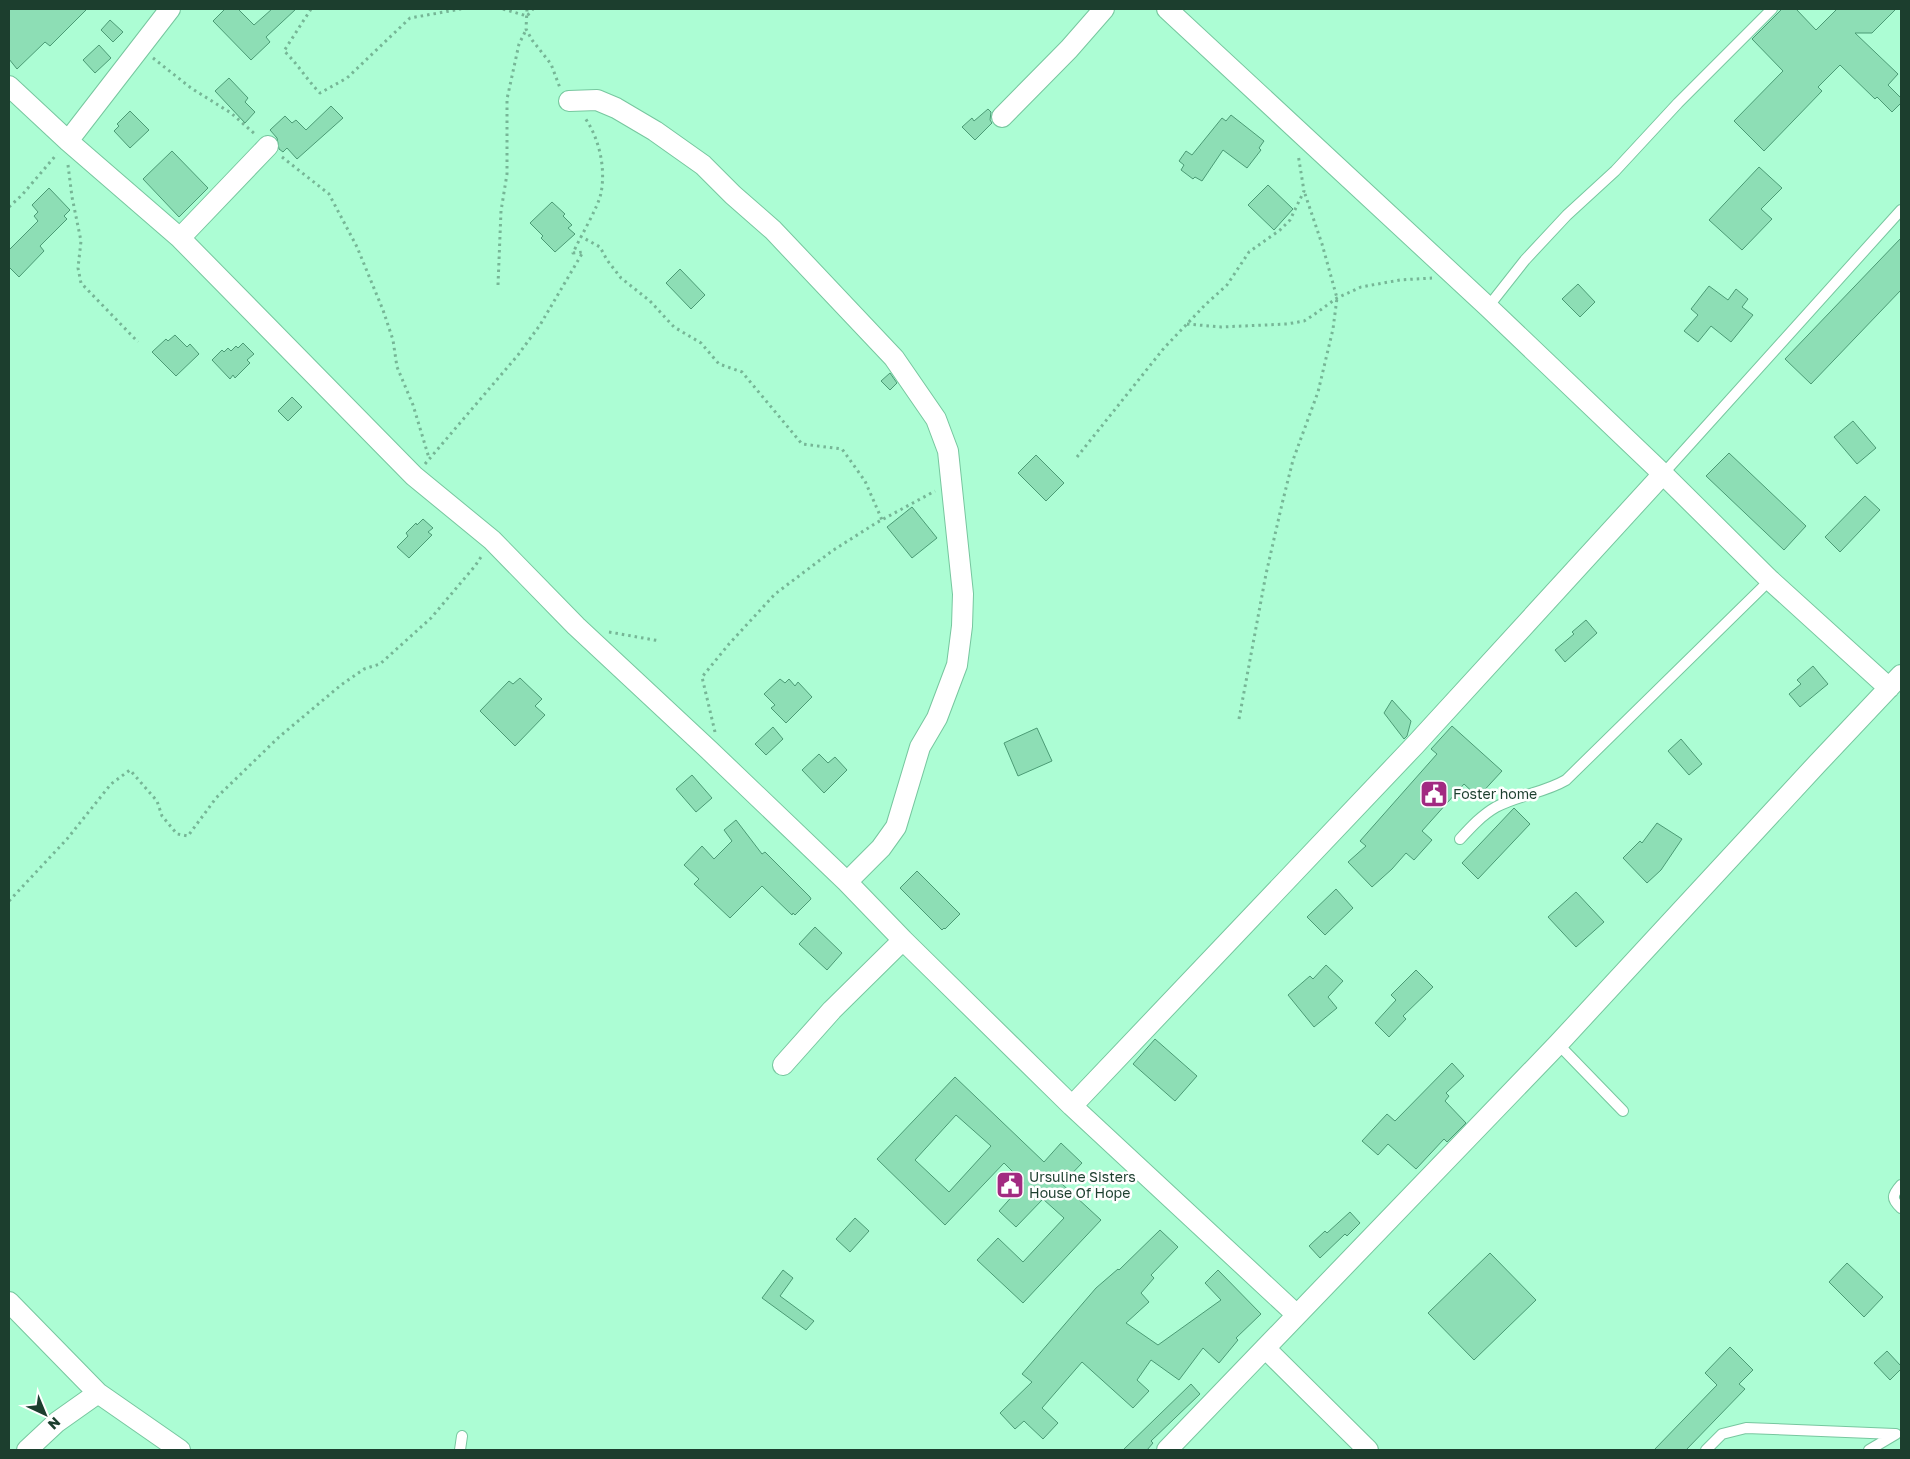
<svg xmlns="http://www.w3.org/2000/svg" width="1910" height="1459" viewBox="0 0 1910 1459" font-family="'Golos Text',sans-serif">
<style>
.building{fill:#8ddeb5;stroke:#4b9b75;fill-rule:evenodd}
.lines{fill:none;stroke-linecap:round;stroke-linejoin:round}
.service-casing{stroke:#77c79f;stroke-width:12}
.minor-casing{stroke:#77c79f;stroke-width:22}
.path{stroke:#76b696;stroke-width:3;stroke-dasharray:2.5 4;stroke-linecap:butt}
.service{stroke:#fff;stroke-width:10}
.minor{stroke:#fff;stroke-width:20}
.labels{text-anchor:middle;stroke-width:5;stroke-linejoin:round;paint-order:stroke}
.poi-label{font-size:14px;fill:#1c3e2e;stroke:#fff;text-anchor:start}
</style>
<rect width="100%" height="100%" fill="#acfdd4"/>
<!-- building -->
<path class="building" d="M9 9H87L50 46 45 42 17 69 9 59Z
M225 9H238L254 25 272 9H296L266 37 270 42 251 60 213 21Z
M1782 9H1796L1816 30 1837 9H1896L1872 33H1855L1898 74 1888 85 1901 98V103L1892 112 1877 97 1875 99 1840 65 1818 87 1822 91 1764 151 1734 121 1783 71 1752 39Z
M110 20 123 32 113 42 101 30Z
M99 45 111 58 95 73 83 60Z
M229 78 248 98 245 102 255 112 245 123 215 91Z
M331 106 343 118 297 159 287 148 283 152 279 149 277 138 270 130 285 116 292 123 296 120 306 130Z
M988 109 991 112 990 120 992 123 975 140 962 127 972 118 974 121Z
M130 111 149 130 130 148 114 131 119 126 117 124Z
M1231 115 1264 141 1259 148 1261 150 1247 168 1223 150 1202 181 1195 177 1193 179 1181 170 1184 165 1179 161 1186 151 1192 155 1222 118 1226 121Z
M172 151 208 188 179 217 143 179Z
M1759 167 1782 188 1761 209 1772 219 1742 250 1709 220Z
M1268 185 1293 209 1274 230 1248 205Z
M49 188 70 210 64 216 67 219 40 246 44 251 19 277 9 267V250L38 221 34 216 38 212 32 205Z
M552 202 565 214 563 216 572 225 568 228 575 234 555 252 541 238 543 236 530 223Z
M1901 238V290L1811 384 1785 359Z
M680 269 705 295 691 309 666 283Z
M1578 284 1595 302 1580 317 1562 299Z
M1709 286 1728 300 1736 289 1748 299 1742 307 1753 315 1731 342 1711 326 1698 342 1684 331 1698 315 1691 309Z
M175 335 187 347 190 344 199 354 176 376 152 352 166 339 168 341Z
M243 343 254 354 247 360 250 363 235 378 233 375 230 379 212 360 222 350 224 352 228 348 231 351 236 346 238 348Z
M890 373 897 383 890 390 881 381Z
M292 397 302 407 288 421 278 411Z
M1853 421 1876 448 1857 464 1834 437Z
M1729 453 1806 526 1784 550 1706 476Z
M1036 455 1064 483 1046 501 1018 473Z
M1865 496 1880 510 1840 552 1825 537Z
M912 507 937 538 912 558 887 527Z
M423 519 433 528 428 532 432 535 409 558 397 547 408 536 406 533 416 523 417 525Z
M1586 620 1597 633 1565 662 1555 650 1574 634 1572 632Z
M1813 666 1828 684 1800 707 1789 694 1801 684 1797 680Z
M520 678 542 699 535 706 545 715 515 746 480 711 509 681 513 684Z
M780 679 785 683 789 679 795 686 798 682 812 697 786 723 771 708 775 705 764 694Z
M1392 700 1411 721 1407 736 1404 739 1384 713Z
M1452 726 1502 771 1478 797 1464 784 1422 831 1432 840 1414 860 1406 853 1392 869 1372 887 1348 862 1366 846 1360 841 1437 754 1431 749Z
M773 727 783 739 766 755 755 744Z
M1037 728 1052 761 1018 776 1004 743Z
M1681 739 1702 764 1689 775 1668 751Z
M819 754 828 763 835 757 847 770 824 793 802 770Z
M692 775 712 798 696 812 676 789Z
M1514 808 1530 824 1478 879 1462 863Z
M736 820 762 854 765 852 810 897 811 899 795 915 793 913 792 915 762 886 730 918 694 884 699 879 684 865 702 846 714 859 732 841 724 830Z
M1657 823 1682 839 1661 870 1647 883 1623 858 1640 841 1642 843Z
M917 871 960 914 945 929 944 928 942 930 900 888Z
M1336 889 1353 908 1325 935 1307 917Z
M1576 892 1604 922 1576 947 1548 917Z
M815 927 842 953 827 970 799 944Z
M1326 965 1343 981 1328 997 1337 1008 1314 1027 1288 995 1310 976 1313 979Z
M1416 970 1433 987 1403 1016 1406 1019 1389 1037 1375 1023 1396 1000 1391 995Z
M1155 1039 1197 1076 1175 1101 1133 1064Z
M1452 1063 1464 1076 1446 1093 1449 1096 1445 1101 1466 1123 1447 1142 1444 1139 1416 1169 1388 1144 1378 1155 1362 1141 1387 1114 1395 1121Z
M955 1077 1044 1162 1061 1143 1082 1163 1062 1184 1101 1220 1023 1303 977 1260 998 1238 1023 1262 1064 1218 1043 1199 1016 1227 999 1211 1024 1183 1004 1163 945 1225 877 1159ZM956 1115 991 1146 949 1192 915 1160Z
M1350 1212 1360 1223 1347 1236 1345 1234 1320 1258 1309 1246 1325 1231 1327 1233Z
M855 1218 869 1231 850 1252 836 1239Z
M1160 1230 1178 1247 1151 1275 1154 1278 1141 1293 1149 1302 1126 1323 1158 1345 1221 1300 1205 1283 1218 1270 1261 1314 1236 1338 1238 1340 1219 1363 1203 1348 1179 1380 1151 1360 1137 1380 1149 1391 1133 1408 1082 1362 1042 1408 1058 1423 1043 1439 1024 1421 1015 1429 1000 1413 1032 1382 1022 1374 1096 1288 1118 1269 1119 1270Z
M1490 1253 1536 1300 1474 1360 1428 1313Z
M1847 1263 1883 1297 1864 1317 1829 1282Z
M783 1270 793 1278 780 1296 814 1321 806 1330 762 1298Z
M1730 1347 1753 1370 1739 1384 1745 1389 1686 1450H1654L1717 1385 1705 1373Z
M1887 1351 1901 1366V1369L1890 1380 1874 1363Z
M1191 1384 1200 1394 1151 1441 1153 1443 1147 1450H1123Z"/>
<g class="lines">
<defs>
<path id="service" d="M1488 307 1525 260 1567 215 1615 171 1678 103 1772 9
M1663 474 1901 210
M1460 839C1471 827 1482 815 1496 807 1518 795 1544 793 1566 780L1770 580
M1558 1044 1623 1111
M1901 1185C1892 1195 1891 1199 1901 1208
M460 1450 462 1436
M1706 1450 1722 1434 1746 1428 1895 1434
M1869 1450 1896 1434"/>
<path id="minor" d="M1167 9 1488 307 1663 474 1770 580 1889 688
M9 86 68 141 180 238 414 476 492 540 576 626 709 750 847 882 903 940 1072 1106 1297 1315
M569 101 597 100 616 108 655 131 703 165 733 195 773 230 894 358 936 419 948 451 963 594 962 626 957 665 937 718 920 747 896 827 881 848 847 882
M1002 117 1069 49 1104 9
M68 141 170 9
M180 238 268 146
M783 1065 832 1010 903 940
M1072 1106 1415 745 1663 474
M9 1302 98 1393 180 1450
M1265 1348 1368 1450
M27 1450 57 1422 98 1393
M1167 1450 1558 1044 1817 764 1901 675"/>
</defs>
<!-- service casing -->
<use href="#service" class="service-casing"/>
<!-- minor casing -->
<use href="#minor" class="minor-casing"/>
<!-- path -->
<path class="path" d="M311 9 284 51C298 64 307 80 320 93L347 78 410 18 461 9
M503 9 527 16 533 9
M527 9 526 29 532 40 551 64 560 88
M153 58 191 88 231 113 256 135
M282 157 329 194 357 247 383 310 393 340 397 367 413 405 429 458
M68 165 72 197 81 241 78 268 81 283 138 342
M9 207 22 195 57 154
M580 236 600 247 607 260 621 278 650 301 674 327 701 343 719 364 742 372 802 444 842 449 865 481 882 520
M498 285 501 211 507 174V99L519 44 526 30
M1187 324 1221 327 1287 324 1304 321 1312 316 1337 298 1361 287 1400 280 1432 278
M1077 457 1164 348 1205 305 1227 285 1249 252 1280 230 1290 220 1304 191 1298 154
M425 464 518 355 540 325 583 252 573 253C580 237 598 208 601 193 606 168 599 138 585 118
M609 632 660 641
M1239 719 1266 574 1282 504 1293 460 1318 392 1333 329 1337 298 1322 244 1304 191
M715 732 702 677 729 644 775 594 832 551 876 523 935 491
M9 901 67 839 111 784 130 770 157 801 162 816 177 834 188 836 216 798 279 737 341 685 364 669 380 664 431 618 475 566 483 554"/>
<!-- service -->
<use href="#service" class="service"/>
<!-- minor -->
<use href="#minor" class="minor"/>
</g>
<!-- icons -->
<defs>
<symbol id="civic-square" viewBox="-11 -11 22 22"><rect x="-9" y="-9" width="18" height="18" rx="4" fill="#a22a81" stroke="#fff"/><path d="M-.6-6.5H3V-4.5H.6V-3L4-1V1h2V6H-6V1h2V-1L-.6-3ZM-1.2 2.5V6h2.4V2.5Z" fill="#fff"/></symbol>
</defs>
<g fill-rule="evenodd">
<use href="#civic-square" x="1418" y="778" width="32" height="32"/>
<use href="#civic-square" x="994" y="1169" width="32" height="32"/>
</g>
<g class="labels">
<!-- poi labels -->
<g class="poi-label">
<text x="1453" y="799">Foster home</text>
<text x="1029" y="1182">Ursuline Sisters<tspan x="1029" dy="16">House Of Hope</tspan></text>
</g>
</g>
<!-- border -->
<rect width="1910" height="1459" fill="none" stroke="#1c3e2e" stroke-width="20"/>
<!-- north arrow -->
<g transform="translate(45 1414) rotate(136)" stroke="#ffffff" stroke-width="4" paint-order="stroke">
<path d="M0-4L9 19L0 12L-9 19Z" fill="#1c3e2e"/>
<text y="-8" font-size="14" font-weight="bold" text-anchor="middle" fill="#1c3e2e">N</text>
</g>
</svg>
